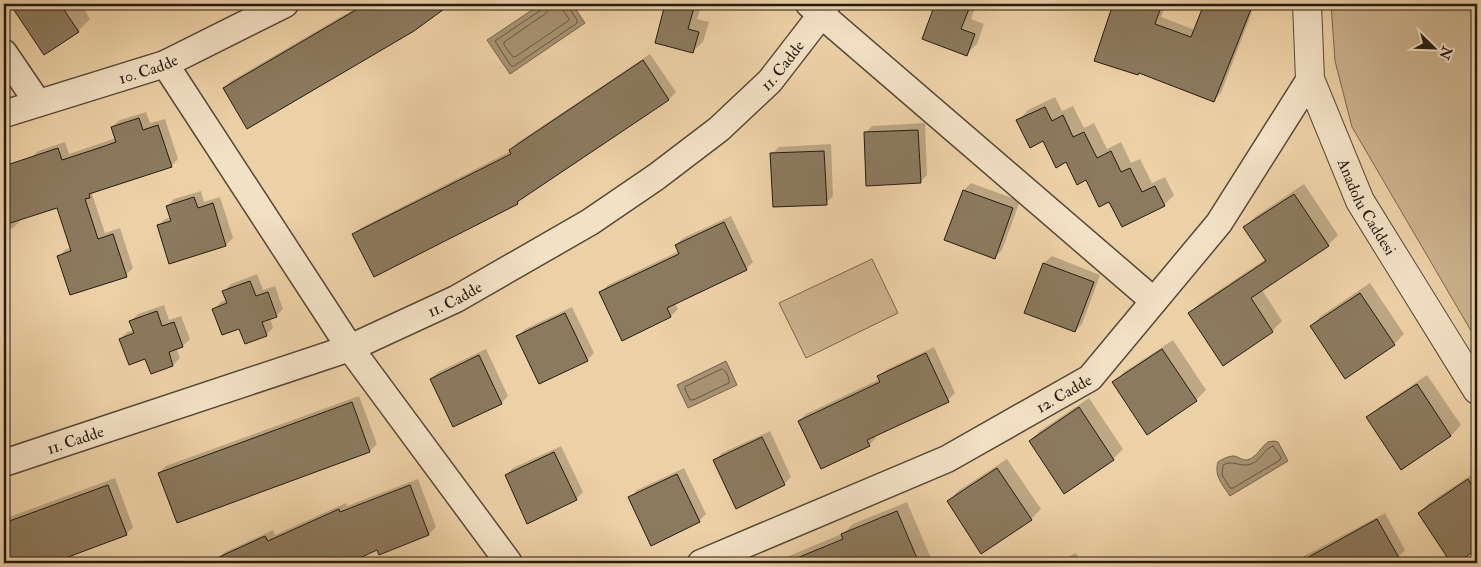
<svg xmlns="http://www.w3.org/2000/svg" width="1481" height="567" viewBox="0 0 1481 567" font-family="'IM FELL Double Pica',serif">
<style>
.green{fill:#cbb28d;stroke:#77664f}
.water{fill:#a89373;stroke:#73634c}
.shadow{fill:#0003}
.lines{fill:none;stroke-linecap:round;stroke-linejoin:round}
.shore{stroke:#665742;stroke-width:1}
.building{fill:#8c7a5e;stroke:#231b11}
.minor-casing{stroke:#564836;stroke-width:29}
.tertiary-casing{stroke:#564836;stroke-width:30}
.minor{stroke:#f3e1c5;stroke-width:26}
.tertiary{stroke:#f3e1c5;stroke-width:28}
.labels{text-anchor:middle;stroke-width:5;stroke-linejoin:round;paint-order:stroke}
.street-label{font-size:16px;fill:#231b11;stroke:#f3e1c5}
</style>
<rect width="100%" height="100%" fill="#edd1a6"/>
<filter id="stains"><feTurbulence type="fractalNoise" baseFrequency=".004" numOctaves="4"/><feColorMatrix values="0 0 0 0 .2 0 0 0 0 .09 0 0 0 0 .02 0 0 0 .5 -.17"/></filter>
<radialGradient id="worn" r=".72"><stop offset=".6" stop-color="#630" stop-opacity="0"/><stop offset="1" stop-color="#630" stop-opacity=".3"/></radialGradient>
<!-- green -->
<path class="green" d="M1331 4H1477V341L1352 127 1335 61Z
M872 259 898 313 806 358 779 303Z"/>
<!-- water -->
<path class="water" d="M541 4H572L585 23 510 74 487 40Z
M726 361 737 385 688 408 677 385Z
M1274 441 1278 442 1288 461 1230 496C1222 484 1214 476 1218 462 1223 459 1228 456 1234 456 1240 457 1243 462 1250 459 1257 456 1261 447 1268 442Z"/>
<!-- shadow -->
<path class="shadow" d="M11 4H81L90 19 78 31 44 53Z
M363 4H449L413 30 224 88 231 81Z
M650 4H702L697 19 709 22 703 42 692 52 665 10 649 6Z
M924 4H976L971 19 984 24 977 44 966 54 934 12 923 7Z
M1115 4H1166L1161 17 1195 30 1205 4H1255L1221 93 1214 100 1139 72 1096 60Z
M650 54 676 92 669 99 524 196 517 203 354 235 361 228 511 151 510 150 517 143Z
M1055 97 1062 111 1073 106 1084 128 1094 123 1107 149 1121 142 1131 163 1140 159 1152 183 1165 177 1174 195 1164 205 1110 200 1044 140 1018 121 1028 110Z
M146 112 150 123 165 119 178 159 171 166 96 190 92 194 105 233 120 228 133 268 126 275 59 256 66 249 71 248 58 207 20 219V221L13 228 4 231V182L25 175 31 158 38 151 65 142 69 154 116 138 112 127 120 120Z
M925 123 927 175 920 182 865 133 872 126Z
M831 144 833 196 826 203 772 154 779 147Z
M971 183 1020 201 1002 250 995 257 964 190Z
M1304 184 1338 235 1328 245 1262 290 1282 321 1272 331 1224 364 1190 313 1200 303 1266 259 1245 227 1255 217Z
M201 191 204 202 220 197 233 238 226 245 158 226 165 219 171 217 167 206 174 199Z
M731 216 753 262 746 269 675 303 678 309 671 316 601 292 608 285 679 251 676 245 683 238Z
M1052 256 1100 275 1082 324 1075 331 1026 312 1044 263Z
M257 274 263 290 275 286 283 309 276 316 270 318 273 328 266 335 240 327 214 309 221 302 227 300 224 291 231 284Z
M1370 283 1404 334 1394 344 1311 326 1321 316Z
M164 305 169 320 181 316 190 339 183 346 176 348 180 358 173 365 146 357 120 339 127 332 134 330 131 321 138 314Z
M572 307 594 353 587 360 518 336 525 329Z
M1173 340 1206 390 1196 400 1114 383 1124 372Z
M934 347 955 393 948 400 875 435 876 438 869 445 799 421 806 414 880 379 879 377 886 370Z
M486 349 508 396 501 403 431 379 438 372Z
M1427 375 1461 425 1451 436 1368 418 1378 408Z
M359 396 377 444 370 451 159 473 166 466Z
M1089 398 1123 449 1113 459 1030 441 1040 431Z
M770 431 791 477 784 484 715 460 722 453Z
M561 446 583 492 576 499 506 475 513 468Z
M1007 459 1041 509 1031 519 948 502 958 491Z
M684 468 706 514 699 521 630 498 637 490Z
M1477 471V548L1453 563 1419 513 1429 503Z
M115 478 133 527 126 534 70 555 73 563H4V519Z
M418 479 436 527 429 534 378 549 346 563H220L218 559 225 552 273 530 275 535 346 503 347 506Z
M907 502 931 558 925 563H772L844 533 853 524Z
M1385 513 1405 550 1398 557 1387 563H1291Z
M1076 553 1082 563H1056Z"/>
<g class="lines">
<!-- shore -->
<path class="shore" d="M543 4 541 10 495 41 511 66H514L577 23V20L569 8V4
M549 4V9L545 14 504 42V45L513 57H515L568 21 569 19 563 10 562 4
M722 369C726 370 730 379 729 383L693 400H690L685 389V387Z
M1273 446 1281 457 1280 460 1233 488H1230L1222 475 1223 465C1233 459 1240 468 1251 464 1261 461 1263 449 1273 446Z"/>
</g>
<!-- building -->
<path class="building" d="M10 4H60L79 32 44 55Z
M366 4H451L414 31 247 129 223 88Z
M665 4H695L688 29 699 32 693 53 655 43Z
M935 4H971L961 29 975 34 967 56 922 39Z
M1113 4H1162L1155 24 1191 37 1204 4H1253L1214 102 1139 73 1138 75 1094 61Z
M643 60 669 100 517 202 518 204 374 277 352 234 511 154 509 150Z
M1045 107 1052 121 1063 115 1073 137 1084 132 1097 158 1111 151 1121 172 1130 168 1142 192 1155 186 1165 206 1122 227 1109 202 1099 207 1086 180 1077 185 1066 162 1056 168 1043 141 1030 148 1016 120Z
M139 118 143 130 158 125 172 167 89 194 90 198 85 199 98 239 113 234 127 277 70 295 57 256 71 251 57 208 4 225V166L58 148 62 160 102 147 116 142 111 127Z
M918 130 921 183 866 186 864 132Z
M824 151 827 205 773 207 770 153Z
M963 190 1013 208 995 259 944 240Z
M1294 194 1329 246 1251 298 1273 332 1223 366 1188 313 1266 261 1243 227Z
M194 197 198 208 213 203 226 246 169 264 157 225 171 221 166 206Z
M724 222 747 270 667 308 671 317 622 341 599 292 679 254 675 245Z
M1043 263 1094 282 1075 332 1024 313Z
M250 281 256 296 268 292 277 317 262 322 267 336 245 344 239 329 222 335 212 309 227 303 222 291Z
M1360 293 1395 345 1345 379 1310 326Z
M157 311 162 326 174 322 183 347 169 352 173 366 151 374 145 359 129 365 119 339 134 333 129 321Z
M565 313 588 361 539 384 516 336Z
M1162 349 1197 401 1147 435 1112 382Z
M926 353 949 402 867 440 870 446 821 469 798 421 880 382 877 376Z
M479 355 502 404 453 427 430 379Z
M1417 384 1451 436 1401 470 1366 417Z
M352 402 370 452 177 523 158 473Z
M1079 407 1114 460 1064 494 1029 441Z
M762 437 785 485 736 509 713 460Z
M554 452 577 500 527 524 505 475Z
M997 468 1032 520 981 554 947 501Z
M677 474 700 522 651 546 628 497Z
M1468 479 1477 494V549L1457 563H1451L1418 513Z
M108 485 127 535 52 563H4V523Z
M410 485 429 535 379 555 377 550 349 563H206L265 536 268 541 339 509 340 512Z
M897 511 919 563H785L843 539 841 534Z
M1377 519 1402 563H1298Z"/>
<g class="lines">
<defs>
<g id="minor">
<path d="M809 4 1154 301"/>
<path d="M4 53 38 103"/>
<path d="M165 64 350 348 509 563"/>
<path id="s1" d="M4 114 165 64 285 4"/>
<path id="s2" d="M4 463 350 348 456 299 590 222 656 177 719 129 770 81 821 15 827 4"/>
<path id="s3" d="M701 563 947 459 1090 378 1219 223 1310 79"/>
</g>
<g id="tertiary">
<path id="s4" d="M1307 4 1310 79 1360 201 1477 390"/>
</g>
</defs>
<!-- minor casing -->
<use href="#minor" class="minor-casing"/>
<!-- tertiary casing -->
<use href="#tertiary" class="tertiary-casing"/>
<!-- minor -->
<use href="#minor" class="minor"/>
<!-- tertiary -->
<use href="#tertiary" class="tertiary"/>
</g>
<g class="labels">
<!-- street labels -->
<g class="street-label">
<text dy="6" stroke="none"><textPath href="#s2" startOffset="885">11. Cadde</textPath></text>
<text dy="6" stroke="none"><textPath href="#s1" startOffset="151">10. Cadde</textPath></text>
<text dy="6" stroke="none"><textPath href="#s4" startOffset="215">Anadolu Caddesi</textPath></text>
<text dy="6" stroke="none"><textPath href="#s2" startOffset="480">11. Cadde</textPath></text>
<text dy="6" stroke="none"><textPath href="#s3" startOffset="401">12. Cadde</textPath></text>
<text dy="6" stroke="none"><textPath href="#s2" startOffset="75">11. Cadde</textPath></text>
</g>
</g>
<!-- margin -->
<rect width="1481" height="567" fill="none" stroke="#edd1a6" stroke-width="20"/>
<rect x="5" y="5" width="1471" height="557" fill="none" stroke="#231b11" stroke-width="2.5"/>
<rect x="10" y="10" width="1461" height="547" fill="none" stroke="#231b11"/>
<!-- north arrow -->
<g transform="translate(1434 48) rotate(113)" stroke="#f3e1c5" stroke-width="4" paint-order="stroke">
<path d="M0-4L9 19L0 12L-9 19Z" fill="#231b11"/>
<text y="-8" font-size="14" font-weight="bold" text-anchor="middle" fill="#231b11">N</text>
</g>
<rect width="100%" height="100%" filter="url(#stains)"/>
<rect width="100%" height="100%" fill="url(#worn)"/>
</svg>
